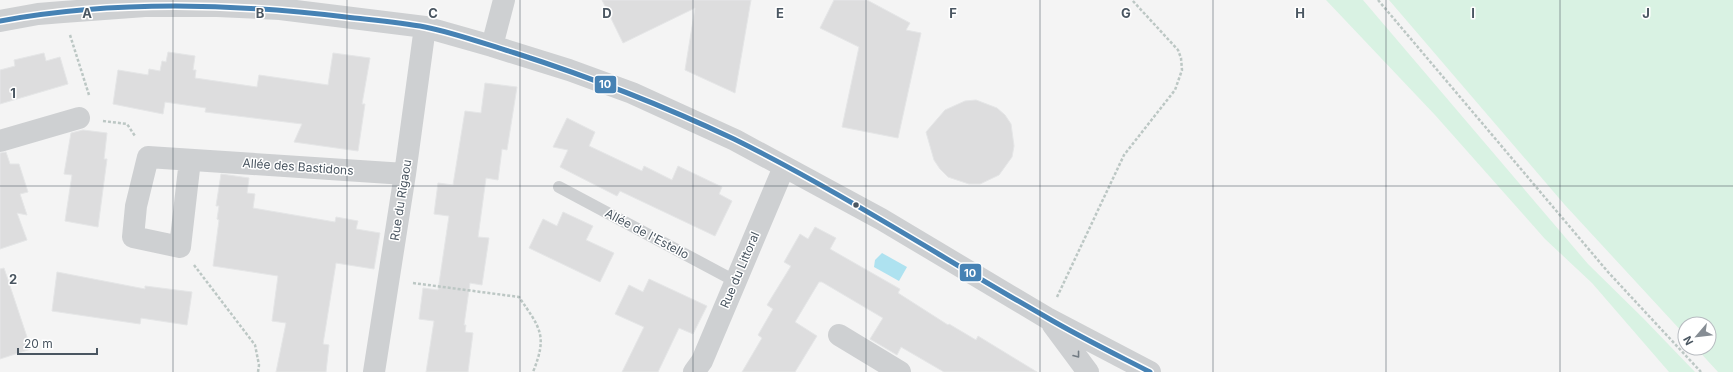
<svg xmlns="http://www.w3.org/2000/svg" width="1733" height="372" viewBox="0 0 1733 372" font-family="Inter,sans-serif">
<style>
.grass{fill:#d9f2e3}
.water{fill:#aee2f0}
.building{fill:#ddddde;stroke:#e5e6e7}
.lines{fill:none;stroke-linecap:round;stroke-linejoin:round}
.path{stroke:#bcc7c4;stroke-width:2.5;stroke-dasharray:3 2;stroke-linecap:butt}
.lane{stroke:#ced0d2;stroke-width:12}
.street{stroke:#ced0d2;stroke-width:22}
.bus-1-casing{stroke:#fff;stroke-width:8}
.bus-1{stroke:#4682b4;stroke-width:5}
.oneway{stroke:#727b83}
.grid{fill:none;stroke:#4a5661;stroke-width:1;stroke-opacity:0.55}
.bus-dot{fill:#4a5661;stroke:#fff;stroke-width:1.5}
.labels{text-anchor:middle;stroke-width:3;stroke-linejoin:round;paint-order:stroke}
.street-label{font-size:12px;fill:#4a5661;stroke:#fff}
.grid-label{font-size:13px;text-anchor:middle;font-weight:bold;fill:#4a5661;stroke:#fff;stroke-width:3;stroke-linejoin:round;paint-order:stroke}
.line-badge{stroke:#fff;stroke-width:1.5}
.badge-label{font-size:11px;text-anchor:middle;font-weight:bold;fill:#fff}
</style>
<rect width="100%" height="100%" fill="#f4f4f4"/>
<!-- grass -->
<path class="grass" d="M1326 0H1363L1588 264 1643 318 1695 372H1669L1592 283 1545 239 1435 115Z
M1389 0H1733V372H1718L1696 348H1709V324H1685V335L1564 204Z"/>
<!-- water -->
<path class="water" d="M882 253 907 267 899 281 874 267 875 260Z"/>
<!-- building -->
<path class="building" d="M602 0H751L735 93 685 70 695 8 623 43Z
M834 0H867L910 23 906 30 921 33 898 138 842 127 859 47 820 28Z
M168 52 195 56 193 70H196L195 78 257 87 259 75 328 85 333 53 370 58 362 104H365L358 151 294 142 302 124 205 112 206 108 165 102 163 114 113 104 118 70 148 75 149 69 160 71 162 61 166 62Z
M44 53 46 61 60 57 68 84 0 104V70L15 66 14 60Z
M485 83 517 87 507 150 502 149 498 180 486 178 478 237 489 238 482 285 470 283 464 325H466L465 332 473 333 468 372H426L434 321 419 319 423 288 438 290 449 216 434 214 438 183 453 185 465 111 481 113Z
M976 100 997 108 1005 115 1011 124 1014 146 1012 157 999 175 980 184H969L948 177 940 169 934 160 926 132 945 110 965 101Z
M567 118 595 132 589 146 642 171 644 166 672 180 678 166 722 187 719 194 732 201 715 236 620 191 617 196 560 167 568 150 553 147Z
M83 130 107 133 104 159H107L98 227 65 221 72 175 64 174 71 133Z
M6 152 10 164H19L28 192 20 194 27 215 17 213 27 240 0 249V153Z
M221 174 249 178 247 193 255 194 253 208 335 222 336 217 358 221 356 229 380 233 374 269 336 263 323 344 329 345 326 372H276L286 323 272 321 278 276 213 266 219 220 217 219 219 206H216Z
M563 212 593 226 586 240 614 253 600 282 529 248 543 219 557 226Z
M815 227 836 238 830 249 900 289 898 293 948 325 949 324 976 340 978 336 1037 372H944L901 347 897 355 870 339 883 318 822 282H819L795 322 817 336 795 372H742L762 338 758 335 773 309 767 305 791 266 784 262 800 234 808 239Z
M4 268 31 349 0 359V269Z
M57 272 145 289V286L192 292 187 325 141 318 140 324 52 311Z
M649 279 707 306 693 334 679 328 658 372H622L644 327 615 314 629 285 643 292Z"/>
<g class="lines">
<!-- path -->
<path class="path" d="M1378 0 1608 272 1701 372
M70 35 89 95
M103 121 127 124 135 136
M194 265 255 345 259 365 258 372
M413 283 519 297C540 328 548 335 533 372
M1057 297 1124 155 1175 90 1182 70 1181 58 1178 50 1132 0"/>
<!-- lane -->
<path class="lane" d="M559 187 735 281"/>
<!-- street -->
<path class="street" d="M0 21 38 14 63 12 145 6H217L280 9 425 27 492 46 569 70 632 93 735 140 881 219 1047 318 1150 372
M492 46 504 0
M0 141 79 118
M190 160 180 247 133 237 136 206 148 157 405 174
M1053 325 1088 372
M839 335 900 372
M374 372 405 174 425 27
M694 372 702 361 784 167"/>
<defs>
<path id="bus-1" d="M0 21C114 0 231 3 346 17 372 20 399 22 425 27 455 33 485 44 515 53 590 77 662 105 734 139 841 192 942 258 1046 317 1080 337 1115 354 1150 372"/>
</defs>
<!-- bus-1 casing -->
<use href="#bus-1" class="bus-1-casing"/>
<!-- bus-1 -->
<use href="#bus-1" class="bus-1"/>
</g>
<!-- one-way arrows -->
<defs><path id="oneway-chevron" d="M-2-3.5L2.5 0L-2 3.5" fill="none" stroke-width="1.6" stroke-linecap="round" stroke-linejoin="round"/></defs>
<use class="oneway" href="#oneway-chevron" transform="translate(1077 355) rotate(52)"/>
<!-- grid -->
<path class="grid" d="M173 0V372M347 0V372M520 0V372M693 0V372M866 0V372M1040 0V372M1213 0V372M1386 0V372M1560 0V372M0 186H1733"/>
<!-- markers -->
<circle class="bus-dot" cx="856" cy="205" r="3.5"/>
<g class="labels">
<!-- street labels -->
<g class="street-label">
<text transform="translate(298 167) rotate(4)" y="4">Allée des Bastidons</text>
<text transform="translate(401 200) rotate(-81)" y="4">Rue du Rigaou</text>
<text transform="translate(647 234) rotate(28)" y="4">Allée de l'Estello</text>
<text transform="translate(740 270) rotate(-67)" y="4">Rue du Littoral</text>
</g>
</g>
<g class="grid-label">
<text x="87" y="18">A</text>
<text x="260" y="18">B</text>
<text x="433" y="18">C</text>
<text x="607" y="18">D</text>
<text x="780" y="18">E</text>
<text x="953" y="18">F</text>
<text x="1126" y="18">G</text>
<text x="1300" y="18">H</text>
<text x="1473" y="18">I</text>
<text x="1646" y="18">J</text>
<text x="13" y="98">1</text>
<text x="13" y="284">2</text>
</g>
<g class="line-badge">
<rect x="594" y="75" width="23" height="19" rx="4" fill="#4682b4"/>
<rect x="959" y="263" width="23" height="19" rx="4" fill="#4682b4"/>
</g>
<g class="badge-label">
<text x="605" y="88">10</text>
<text x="970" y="277">10</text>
</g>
<!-- north arrow -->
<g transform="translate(1697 336) rotate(242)"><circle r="19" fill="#ffffff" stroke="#b7bbc0"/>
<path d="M0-3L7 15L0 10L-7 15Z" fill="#868d94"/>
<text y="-6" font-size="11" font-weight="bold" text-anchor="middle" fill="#4a5661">N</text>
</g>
<!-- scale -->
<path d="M18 348v6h79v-6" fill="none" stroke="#4a5661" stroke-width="2"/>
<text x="24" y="348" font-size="12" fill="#4a5661" stroke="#ffffff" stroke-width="3" paint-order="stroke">20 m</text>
</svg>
